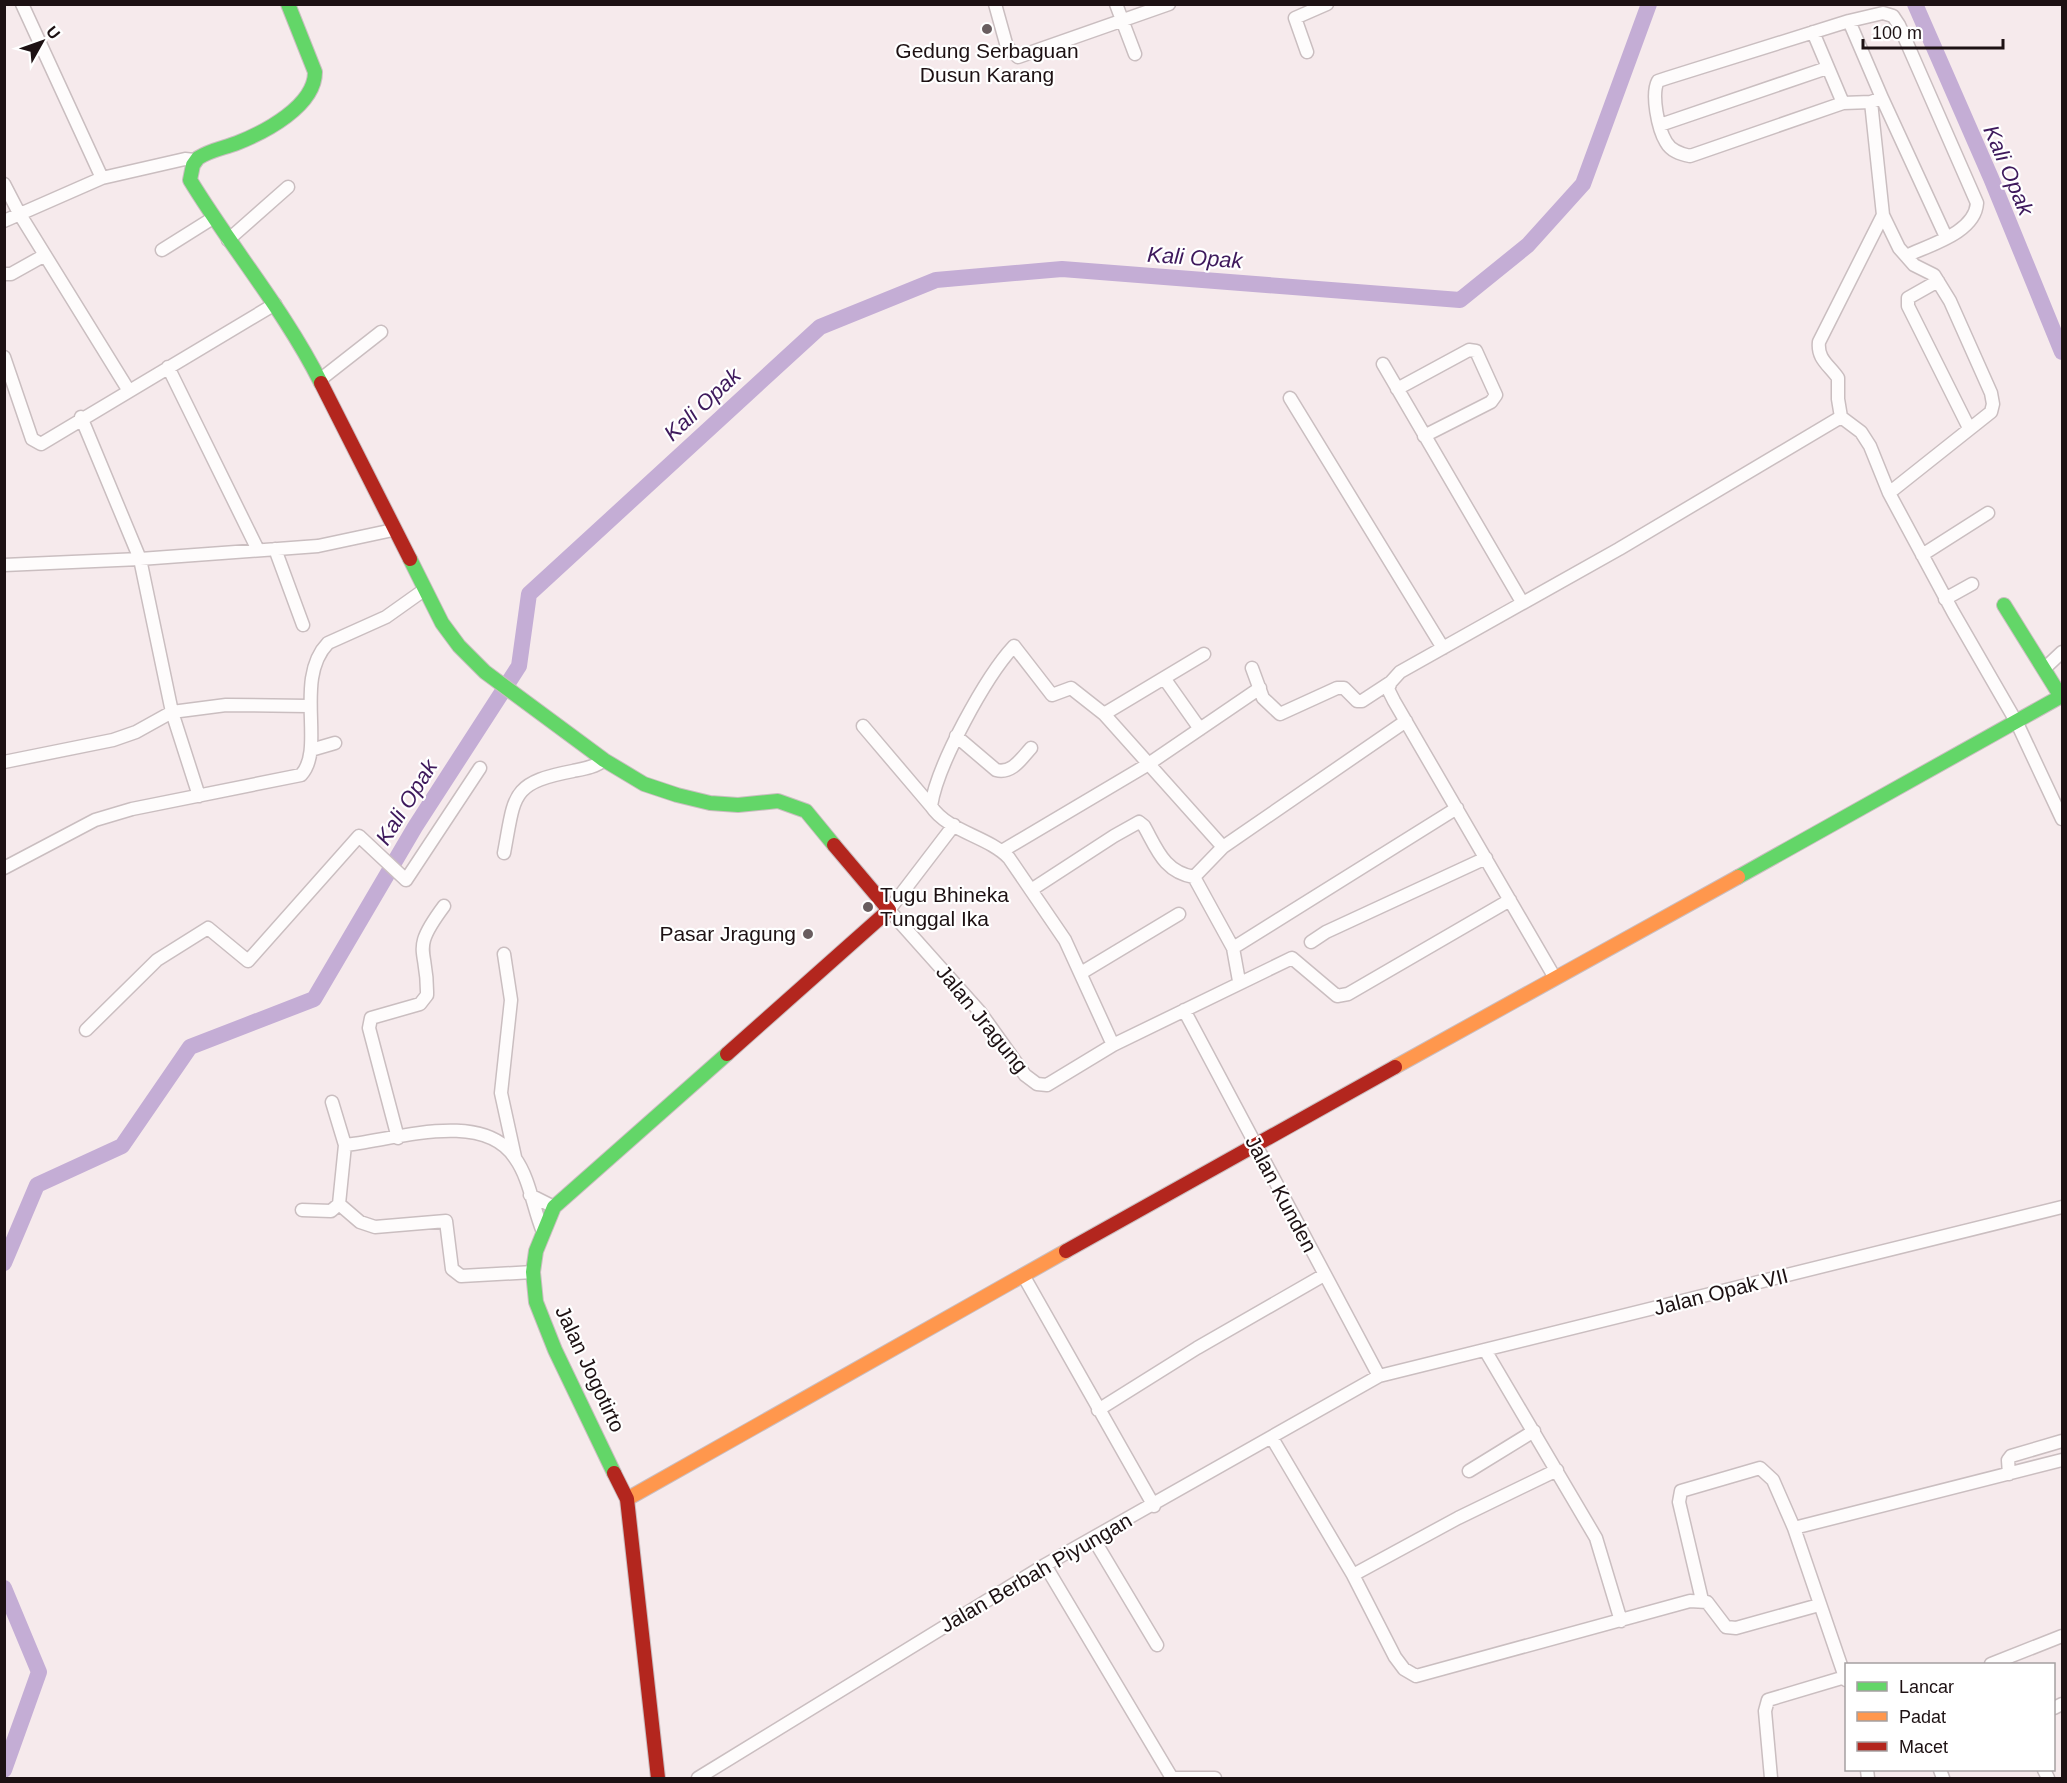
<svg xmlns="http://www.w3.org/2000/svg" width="2067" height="1783" viewBox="0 0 2067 1783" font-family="Helvetica,sans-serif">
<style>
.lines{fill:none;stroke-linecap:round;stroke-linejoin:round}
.river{stroke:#c4add5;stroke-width:16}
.street-casing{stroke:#cabec0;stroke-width:15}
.fast-casing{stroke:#cabec0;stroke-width:16}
.slow-casing{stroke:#cabec0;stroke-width:16}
.jam-casing{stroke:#cabec0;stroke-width:16}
.street{stroke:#fefcfc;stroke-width:12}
.fast{stroke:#63d668;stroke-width:14}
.slow{stroke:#ff974d;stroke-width:14}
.jam{stroke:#b3261e;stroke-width:14}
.poi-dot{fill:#695d5f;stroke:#fff;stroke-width:2}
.labels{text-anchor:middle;stroke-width:4.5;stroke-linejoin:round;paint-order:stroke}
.poi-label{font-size:21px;fill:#1d1113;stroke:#fff}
.street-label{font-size:21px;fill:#1d1113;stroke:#fff}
.water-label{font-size:22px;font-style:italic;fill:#3e195c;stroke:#fff}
</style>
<rect width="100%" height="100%" fill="#f6eaec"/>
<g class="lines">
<!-- river -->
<path class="river" d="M1915 4 1991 178 2062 352
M4 1263 37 1185 122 1146 190 1047 314 999 415 827 519 666 529 594 820 327 936 280 1062 269 1460 300 1528 245 1583 184 1649 4
M4 1588 39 1672 4 1770"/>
<defs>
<path id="street" d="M22 4 102 178
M995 4 1007 47 1018 57 1169 4
M1116 4 1135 54
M1849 21 1882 98 1871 102 1883 215 1819 342C1817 359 1829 365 1838 378V399L1841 417 1861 432 1870 446 1889 493 1953 612 2017 723 2062 819
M1813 32 1843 103
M1307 52 1295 18 1327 4
M1882 98 1946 237
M1871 102 1843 103 1690 156C1680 154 1671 151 1666 142 1658 129 1651 94 1658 81L1667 78 1849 21 1883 13 1893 16 1899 25 1977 203C1975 233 1929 245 1906 256
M1660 125 1827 68
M4 184 19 213 129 391
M1883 215 1899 248 1914 265 1934 275 1950 301 1991 393 1993 404 1991 412 1889 493
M4 221 102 178 185 159 195 160
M228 240 288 187
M162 250 213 218
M4 274H11L45 255
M1938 281 1908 298V306L1969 428
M4 357 32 439 41 444 275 304
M1383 364 1522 602
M168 367 258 550
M321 379 381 332
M1397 389 1469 350 1476 351 1496 395 1491 402 1424 436
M1290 398 1443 648
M81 417 140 559 172 712 199 796
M275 549 303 625
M1922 555 1988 513
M4 565 140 559 318 546 393 530
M1945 599 1972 584
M1252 668 1263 698 1280 714 1337 688H1344L1357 701H1362L1391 682
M2044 669 2062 652
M1164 678 1200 729
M1104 714 1204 654
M863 726 931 806
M956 736 996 770C1012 774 1021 759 1031 748
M311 750 335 743
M4 762 113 740 136 732 172 712 226 705 308 706
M954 825 889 910 980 1012 1025 1075 1037 1084 1047 1085 1113 1045 1292 958 1337 996 1348 994 1510 900
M1002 851 1147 765 1260 688
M504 853C515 795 510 783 573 771 583 769 596 767 604 760
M4 868 95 820 132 809 301 775C326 749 293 679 328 643L386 617 424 590
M1031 890 1114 836 1139 822 1144 826C1157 849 1164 872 1194 877
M1311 942 1326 932 1486 858
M1233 948 1457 808
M504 954 511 1000 501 1093 515 1157
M1081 973 1179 914
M1555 978 1394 701 1388 689 1391 682 1400 672 1619 549 1841 417
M1239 981 1233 948 1194 877 1223 847 1406 721
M1184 1010 1379 1376
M86 1030 157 960 208 928 248 961 359 836 406 880 480 768
M1113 1045 1065 940 1009 858C988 836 948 832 931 806 937 765 986 676 1014 646L1052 695 1071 688 1104 714 1223 847
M398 1138 369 1028 371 1018 420 1004 427 995C428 946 409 953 444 906
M345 1145C394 1140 483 1109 515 1158 530 1179 533 1208 543 1232
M530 1195 554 1207
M339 1204 360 1222 375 1227 446 1221 452 1269 461 1276 533 1272
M302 1210 331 1211 339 1204 345 1145 332 1102
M1023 1275 1154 1506
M1485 1350 1596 1538 1621 1621
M1098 1410 1197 1348 1324 1275
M1272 1438 1353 1575 1395 1657 1404 1669 1416 1676 1690 1601 1707 1602 1726 1627 1736 1628 1819 1605
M1469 1471 1534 1431
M2009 1474 2008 1460 2011 1456 2062 1441
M1093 1538 1157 1645
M1045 1565 1172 1778
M1353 1575 1458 1518 1557 1470
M1702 1600 1679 1502 1681 1491 1760 1468 1773 1480 1794 1528
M1991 1664 2062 1636
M1846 1680 1794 1528 2062 1460
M2054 1708 2062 1704
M1867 1770 1868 1778
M1940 1770 1943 1778
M2044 1770 2048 1778
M698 1778 1045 1565 1379 1376 2062 1207
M1172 1778H1215
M1771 1778 1765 1711 1768 1700 1845 1677"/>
<path id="fast" d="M288 4 315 72C315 106 265 132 237 143 224 148 210 150 198 158L193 165 190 180C232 249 285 311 321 383
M410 559 442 623 459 646 485 672 604 760 644 784 677 795 710 803 738 805 778 801 806 811 834 845
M1738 877 2058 698V692L2004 605
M614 1473 555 1350 536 1302 533 1272 536 1251 554 1207 727 1054"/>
<path id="slow" d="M1395 1067 1738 877
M627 1499 1066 1251"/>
<path id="jam" d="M321 383 410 559
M727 1054 889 910 834 845
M1066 1251 1395 1067
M614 1473 627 1499 658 1778"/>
</defs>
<!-- street casing -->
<use href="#street" class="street-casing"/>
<!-- fast casing -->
<use href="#fast" class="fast-casing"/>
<!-- slow casing -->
<use href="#slow" class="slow-casing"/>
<!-- jam casing -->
<use href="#jam" class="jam-casing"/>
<!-- street -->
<use href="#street" class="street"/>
<!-- fast -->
<use href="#fast" class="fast"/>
<!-- slow -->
<use href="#slow" class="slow"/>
<!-- jam -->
<use href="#jam" class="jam"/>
</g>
<!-- markers -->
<g class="poi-dot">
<circle cx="987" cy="29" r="6"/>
<circle cx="868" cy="907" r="6"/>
<circle cx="808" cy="934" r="6"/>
</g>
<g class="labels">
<!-- poi labels -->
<g class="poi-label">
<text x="987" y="58">Gedung Serbaguan<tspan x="987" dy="24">Dusun Karang</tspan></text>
<text x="880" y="902" text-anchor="start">Tugu Bhineka<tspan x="880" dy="24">Tunggal Ika</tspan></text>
<text x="796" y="941" text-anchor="end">Pasar Jragung</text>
</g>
<!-- street labels -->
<g class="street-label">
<text transform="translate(982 1019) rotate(51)" y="7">Jalan Jragung</text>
<text transform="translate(1281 1194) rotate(62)" y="7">Jalan Kunden</text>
<text transform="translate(1721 1292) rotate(-14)" y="7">Jalan Opak VII</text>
<text transform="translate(590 1369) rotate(65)" y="7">Jalan Jogotirto</text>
<text transform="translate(1036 1573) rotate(-30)" y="7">Jalan Berbah Piyungan</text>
</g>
<!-- water labels -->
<g class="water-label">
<text transform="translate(2009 170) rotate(67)" y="8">Kali Opak</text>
<text transform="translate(1195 257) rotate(4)" y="8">Kali Opak</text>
<text transform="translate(702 404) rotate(-43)" y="8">Kali Opak</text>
<text transform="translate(406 802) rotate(-58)" y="8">Kali Opak</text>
</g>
</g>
<!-- border -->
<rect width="2067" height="1783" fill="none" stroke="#1d1113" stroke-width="12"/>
<!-- legend -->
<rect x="1845" y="1663" width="210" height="108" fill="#ffffff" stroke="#a5a0a1" stroke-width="1.5"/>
<rect x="1857" y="1682" width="30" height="9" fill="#63d668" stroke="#a5a0a1" stroke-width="1.5"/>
<text x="1899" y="1693" font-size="18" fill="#1d1113">Lancar</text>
<rect x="1857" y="1712" width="30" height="9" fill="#ff974d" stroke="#a5a0a1" stroke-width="1.5"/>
<text x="1899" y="1723" font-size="18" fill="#1d1113">Padat</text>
<rect x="1857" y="1742" width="30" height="9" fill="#b3261e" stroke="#a5a0a1" stroke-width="1.5"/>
<text x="1899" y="1753" font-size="18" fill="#1d1113">Macet</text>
<!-- north arrow -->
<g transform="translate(42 42) rotate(50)" stroke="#ffffff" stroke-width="4.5" paint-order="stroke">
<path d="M0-4.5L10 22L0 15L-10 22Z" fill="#1d1113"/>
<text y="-9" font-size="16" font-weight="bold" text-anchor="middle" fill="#1d1113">U</text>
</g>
<!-- scale -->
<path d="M1863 39v9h140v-9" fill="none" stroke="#1d1113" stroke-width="3"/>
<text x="1872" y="39" font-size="18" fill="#1d1113" stroke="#ffffff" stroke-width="4.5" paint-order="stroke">100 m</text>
</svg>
